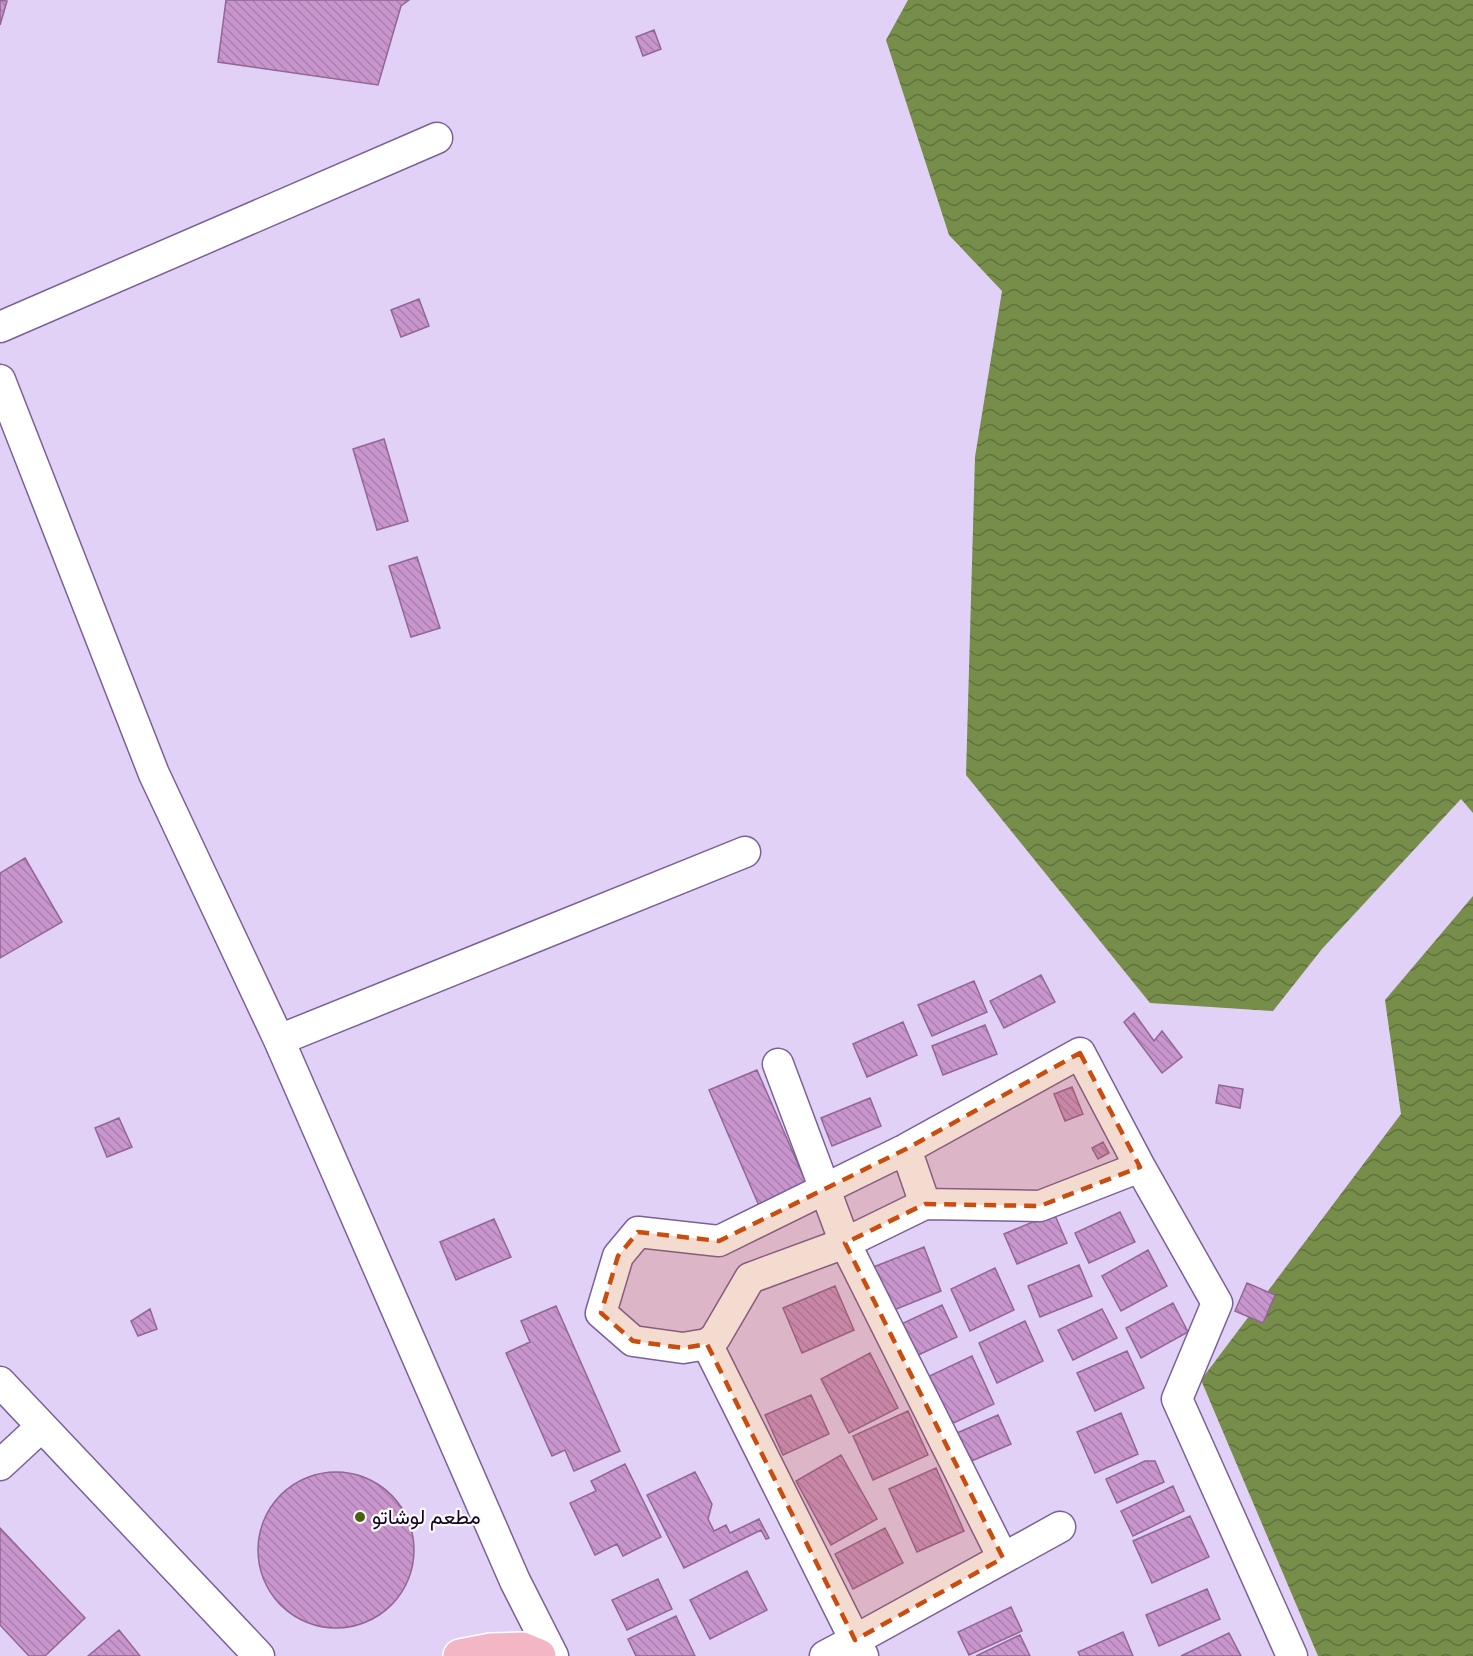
<svg xmlns="http://www.w3.org/2000/svg" width="1473" height="1656" viewBox="0 0 1473 1656" font-family="Ubuntu,Vazirmatn,sans-serif">
<style>
.water{fill:url(#water-waves)}
.building{fill:url(#building-back-hatch);stroke:#926695;stroke-width:1.5}
.lines{fill:none;stroke-linecap:round;stroke-linejoin:round}
.minor-casing{stroke:#7a6198;stroke-width:33}
.major-casing{stroke:#fff;stroke-width:36}
.minor{stroke:#fff;stroke-width:30}
.major{stroke:#f2b6c5;stroke-width:33}
.marked{fill:#c84d0e;fill-opacity:0.2;stroke:#c84d0e;stroke-width:4.5;stroke-dasharray:12 8;stroke-linejoin:round}
.poi-dot{fill:#4a600b;stroke:#fbf9ff;stroke-width:2}
.labels{text-anchor:middle;stroke-width:4.5;stroke-linejoin:round;paint-order:stroke}
.poi-label{font-size:21px;fill:#12081c;stroke:#fbf9ff;text-anchor:start}
</style>
<defs>
<pattern id="water-waves" width="16" height="10" patternUnits="userSpaceOnUse" patternTransform="scale(1.5)"><rect width="16" height="10" fill="#778e4b"/><path d="M0 5q4-4 8 0t8 0" fill="none" stroke="#60723e"/></pattern>
<pattern id="building-back-hatch" width="6" height="6" patternUnits="userSpaceOnUse" patternTransform="scale(1.5)"><rect width="6" height="6" fill="#c895cc"/><path d="M-1 5l2 2M0 0l6 6M5-1l2 2" fill="none" stroke="#ab7faf"/></pattern>
</defs>
<rect width="100%" height="100%" fill="#e1d1f6"/>
<!-- water -->
<path class="water" d="M908 0H1473V813L1461 799 1322 949 1273 1011 1150 1003 966 775 975 457 1002 291 949 235 886 40Z
M1473 896V1656H1318L1201 1380 1401 1114 1385 1000Z"/>
<!-- building -->
<path class="building" d="M0 0 7 1 0 25Z
M226 0H409L401 6 378 85 218 62Z
M654 30 661 49 643 56 636 37Z
M419 299 429 326 401 337 391 310Z
M384 439 408 521 377 530 353 449Z
M417 557 440 628 411 637 389 566Z
M25 858 62 922 0 958V873Z
M1041 975 1055 1002 1004 1028 990 1001Z
M974 981 987 1012 932 1036 918 1005Z
M1134 1013 1154 1041 1162 1031 1182 1057 1162 1073 1124 1022Z
M903 1022 917 1055 867 1077 853 1044Z
M985 1025 997 1054 943 1075 932 1046Z
M757 1070 808 1187 760 1208 709 1090Z
M1219 1085 1243 1089 1240 1108 1216 1103Z
M1072 1087 1083 1114 1065 1121 1054 1094Z
M870 1098 881 1126 832 1146 821 1118Z
M119 1118 132 1147 107 1157 95 1128Z
M1103 1142 1109 1153 1098 1159 1092 1148Z
M1120 1212 1135 1242 1089 1263 1075 1233Z
M1054 1213 1067 1243 1017 1264 1004 1234Z
M494 1219 511 1257 456 1280 440 1242Z
M924 1247 941 1291 889 1312 871 1268Z
M1148 1250 1167 1286 1121 1311 1102 1276Z
M1079 1265 1092 1296 1040 1317 1028 1286Z
M995 1268 1014 1310 970 1331 951 1289Z
M1247 1283 1275 1295 1263 1323 1235 1311Z
M835 1286 854 1330 802 1353 783 1308Z
M1173 1303 1188 1332 1141 1358 1126 1328Z
M942 1305 957 1337 912 1358 897 1326Z
M556 1306 620 1451 574 1471 565 1450 552 1456 506 1353 530 1342 521 1321Z
M150 1309 157 1329 138 1336 131 1321Z
M1102 1309 1117 1338 1073 1360 1058 1330Z
M1025 1321 1043 1361 997 1383 979 1343Z
M1127 1351 1144 1388 1095 1411 1077 1373Z
M870 1353 898 1408 849 1433 821 1379Z
M972 1356 994 1404 945 1427 923 1379Z
M811 1395 829 1434 783 1455 765 1415Z
M908 1411 928 1455 873 1480 853 1436Z
M1121 1413 1138 1454 1095 1473 1077 1432Z
M998 1415 1011 1444 960 1466 948 1437Z
M841 1455 877 1519 831 1545 796 1481Z
M1145 1461H1155L1164 1482 1117 1503 1106 1479Z
M625 1464 661 1537 623 1556 617 1544 595 1555 570 1503 596 1491 591 1481Z
M936 1468 964 1531 917 1552 889 1489Z
M695 1472 712 1504 708 1519 714 1531 726 1525 730 1533 759 1519 769 1538 766 1539 761 1530 684 1568 647 1495Z
M258 1550a78 78 0 1 1 156 0a78 78 0 1 1-156 0Z
M1173 1486 1184 1511 1133 1536 1121 1511Z
M1190 1516 1209 1557 1152 1583 1133 1541Z
M0 1528 85 1618 45 1656H29L0 1625Z
M885 1528 903 1563 853 1589 835 1554Z
M747 1571 767 1610 710 1639 690 1600Z
M658 1579 672 1609 627 1630 612 1600Z
M1207 1589 1220 1619 1159 1646 1146 1615Z
M1011 1607 1022 1631 969 1655 958 1632Z
M676 1616 695 1656H636L628 1639Z
M119 1630 140 1656H88Z
M1123 1632 1133 1656H1080L1078 1652Z
M1229 1633 1241 1656H1181Z
M1020 1635 1030 1656H976Z"/>
<g class="lines">
<defs>
<path id="minor" d="M0 327 437 138
M0 380 154 774 279 1040 515 1581 553 1656
M279 1040 745 852
M1080 1053 1140 1167 1040 1206 925 1204 845 1243 750 1278 715 1338 707 1344 683 1348 633 1341 601 1313 618 1256 638 1232 719 1241 906 1149Z
M778 1064 845 1243 1003 1558
M906 1149 925 1204
M1140 1167 1217 1303 1177 1399 1292 1656
M707 1344 855 1640 1060 1527
M0 1382 259 1656
M0 1465 41 1427
M825 1656 855 1640 863 1656"/>
<path id="major" d="M460 1656 491 1650 522 1649 539 1656"/>
</defs>
<!-- minor casing -->
<use href="#minor" class="minor-casing"/>
<!-- major casing -->
<use href="#major" class="major-casing"/>
<!-- minor -->
<use href="#minor" class="minor"/>
<!-- major -->
<use href="#major" class="major"/>
</g>
<!-- marked area -->
<path class="marked" d="M1080 1053 1140 1167 1040 1206 925 1204 845 1243 1003 1558 855 1640 707 1344 683 1348 633 1341 601 1313 618 1256 638 1232 719 1241 906 1149Z"/>
<!-- markers -->
<circle class="poi-dot" cx="360" cy="1517" r="6"/>
<g class="labels">
<!-- poi labels -->
<g class="poi-label">
<text x="372" y="1524">مطعم لوشاتو</text>
</g>
</g>
</svg>
